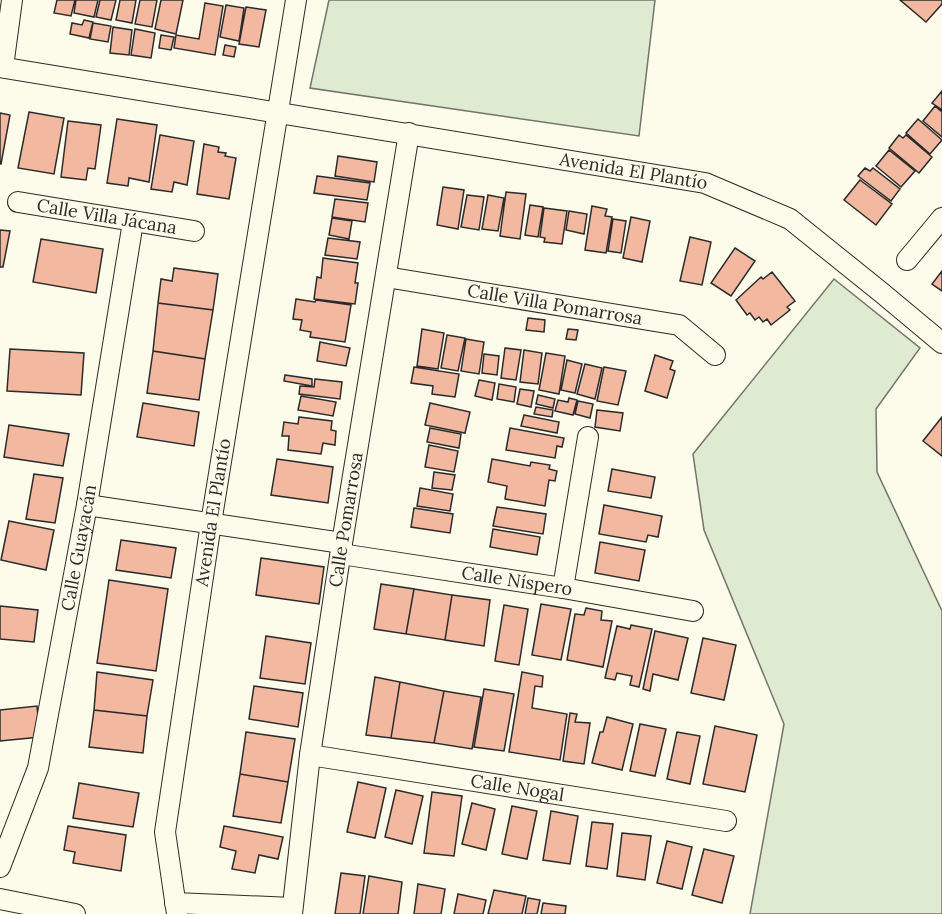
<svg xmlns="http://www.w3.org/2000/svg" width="942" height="914" viewBox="0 0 942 914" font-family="Lora,serif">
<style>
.green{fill:#deebd1;stroke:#74746e;stroke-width:1.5}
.building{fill:#f2b8a0;stroke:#2b2b2b;stroke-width:1.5}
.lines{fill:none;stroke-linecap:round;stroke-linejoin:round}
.minor-casing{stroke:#2b2b2b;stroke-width:22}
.minor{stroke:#fdfbea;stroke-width:20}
.labels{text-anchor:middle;stroke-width:4.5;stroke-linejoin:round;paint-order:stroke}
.street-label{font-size:18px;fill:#2b2b2b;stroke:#fdfbea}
</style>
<rect width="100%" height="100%" fill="#fdfbea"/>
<!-- green -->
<path class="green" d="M329 0H655L639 136 310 88Z
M834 279 920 348 876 409 877 472 942 611V914H750L784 724 704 530 693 454Z"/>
<!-- building -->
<path class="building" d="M57 0H75L71 16 54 13Z
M76 0H98L94 17 74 13Z
M100 0H116L111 20 96 17Z
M120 0H136L132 23 116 20Z
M140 0H157L152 27 135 24Z
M161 0H183L176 34 155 29Z
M900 0H942V4L926 22Z
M205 3 223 6 215 55 174 48 176 35 199 39Z
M226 5 244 8 239 41 220 37Z
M246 7 266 10 259 47 239 44Z
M84 20 93 22 89 38 70 34 72 23 82 25Z
M93 23 111 26 108 42 90 39Z
M113 27 132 30 129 55 110 53Z
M135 29 155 33 151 58 131 55Z
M161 35 174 37 171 50 159 48Z
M225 45 236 47 234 57 223 55Z
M942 91V110L932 103Z
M935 106 942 112V137L923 121Z
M29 112 64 118 54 174 18 168Z
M0 113 10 115 1 164H0Z
M117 119 157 125 149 182 129 178 128 186 107 183Z
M918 119 942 140 930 154 906 133Z
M68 121 101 125 95 169 88 168 86 180 61 177Z
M160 135 194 141 187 185 174 182 172 192 151 189Z
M899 135 903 138 906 135 932 157 919 173 889 148Z
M204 144 219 147 218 152 226 153 225 156 236 158 229 199 197 194Z
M889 150 915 171 901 187 876 166Z
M338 156 377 162 374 182 335 176Z
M865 168 870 171 873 168 900 189 891 201 858 176Z
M317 176 370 183 367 200 314 193Z
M860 180 892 204 876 225 844 200Z
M443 187 464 190 458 229 437 225Z
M506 192 526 194 520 239 500 236Z
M467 195 484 197 479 230 461 227Z
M488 195 504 198 498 231 482 229Z
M335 199 368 203 365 222 332 217Z
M530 205 543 207 538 237 525 235Z
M592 206 607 209 605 216 612 217 606 253 585 250Z
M544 208 567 211 562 244 544 242 545 238 540 237Z
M569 211 587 214 584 234 566 230Z
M631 217 650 221 642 262 623 258Z
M332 218 352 221 349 239 329 235Z
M613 219 626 221 621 253 608 251Z
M0 230 10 231 3 267H0Z
M690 237 711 242 702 285 680 281Z
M328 238 360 242 357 259 325 255Z
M41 239 103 249 96 293 33 282Z
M735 248 755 261 731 296 711 283Z
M323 258 358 263 355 283H358L355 304 314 299 317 277 321 278Z
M174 268 218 274 213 310 158 303 161 279 172 281Z
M942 271V291L932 284Z
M772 272 795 301 787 307 790 310 771 325 767 319 763 322 759 317 755 320 750 313 747 315 736 300 761 277 763 279Z
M296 299 315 302 316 300 351 305 345 342 310 337 311 332 300 330 302 320 293 319Z
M158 303 213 310 205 359 153 351Z
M528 318 545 320 544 332 526 330Z
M422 329 444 333 438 369 417 366Z
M568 329 578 330 576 340 566 339Z
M447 335 465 338 458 371 441 368Z
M466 339 484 342 479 374 461 371Z
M320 342 350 348 346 366 317 361Z
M505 348 521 350 516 380 501 378Z
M10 349 84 353 81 395 7 391Z
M524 350 542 353 538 384 520 382Z
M153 351 205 359 199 400 147 393Z
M546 353 565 356 559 394 539 390Z
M484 354 499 356 497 375 482 373Z
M655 355 673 361 670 369 675 371 667 398 645 391Z
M567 360 582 364 575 393 561 390Z
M585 364 602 368 595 399 577 394Z
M414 367 459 374 455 397 432 394 433 386 411 383Z
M604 367 626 371 618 405 597 401Z
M285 375 312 379V386L284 381Z
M315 379 342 382 340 399 299 394 300 386 314 387Z
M479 380 495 383 492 400 475 396Z
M499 384 516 387 514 402 497 399Z
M520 389 534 391 531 407 517 404Z
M538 395 555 399 553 408 536 404Z
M301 396 336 402 333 416 298 410Z
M569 398 577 400 573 415 555 411 558 400 568 402Z
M578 401 593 404 590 418 575 414Z
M143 403 199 412 194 446 137 437Z
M430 403 470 412 465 433 425 425Z
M536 407 553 410 552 417 534 414Z
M597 410 623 413 620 431 595 427Z
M524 415 559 422 557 433 521 426Z
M299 417 332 421 331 430 336 431 335 445 323 443 321 454 288 450 289 436H282L284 422 298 424Z
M942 417V456L923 441Z
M9 425 69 434 63 466 4 457Z
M430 428 461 434 459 448 427 442Z
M510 428 564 438 562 447 557 446 555 458 506 450Z
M429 445 458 451 454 472 425 467Z
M277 459 333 467 328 503 271 495Z
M492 459 530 466 531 462 550 465 549 469 557 471 555 481 549 480 545 506 505 499 507 486 488 482Z
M612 469 655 477 651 498 608 491Z
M434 472 455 475 452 490 432 488Z
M34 474 63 478 55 523 26 519Z
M420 488 453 494 450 511 417 506Z
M604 505 662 516 658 537 648 535 646 542 599 534Z
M497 507 546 514 543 534 493 526Z
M414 508 453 514 450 533 411 527Z
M9 521 54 530 46 570 1 560Z
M493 529 540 537 537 555 490 547Z
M121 540 176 548 171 578 116 570Z
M600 542 645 550 639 581 595 573Z
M261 558 324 567 319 604 256 595Z
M109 580 168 589 156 671 97 663Z
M381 584 414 589 406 634 374 629Z
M414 589 452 595 445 640 406 634Z
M452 595 490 600 484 646 445 640Z
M541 604 571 609 561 660 532 655Z
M504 605 528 609 519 665 495 661Z
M0 606 38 610 34 642 0 639Z
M586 608 602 611 601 620 612 621 603 667 567 660 575 614 584 615Z
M631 625 652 629 639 687 630 685 632 676 617 673 615 680 605 678 617 626 630 629Z
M655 631 688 638 678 680 653 674 650 691 643 689Z
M266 636 311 643 305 684 260 678Z
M703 638 736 645 724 700 691 693Z
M97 672 153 680 147 716 94 710Z
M522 672 543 676 542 687 535 686 532 708 567 714 560 760 509 752Z
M375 677 400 682 391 738 366 735Z
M400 682 444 691 434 743 391 738Z
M254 686 303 693 298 727 249 719Z
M484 689 514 694 504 751 474 747Z
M444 691 481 697 472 749 434 743Z
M37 706 40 737 0 741V710Z
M94 710 147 716 143 753 89 747Z
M570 713 577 714 575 722 590 723 584 764 563 761Z
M607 717 633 724 622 770 592 763 600 732H603Z
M640 724 666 729 655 776 630 771Z
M715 726 757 735 745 792 703 784Z
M246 732 295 739 288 782 240 774Z
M677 732 700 736 690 784 667 779Z
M240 774 288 782 281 823 233 816Z
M358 782 386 788 375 838 347 832Z
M79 783 139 793 133 827 73 818Z
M396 790 423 796 412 844 385 837Z
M432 792 462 796 454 856 424 853Z
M472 803 495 809 486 850 462 844Z
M512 806 537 811 527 859 502 854Z
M551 811 578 816 570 864 543 860Z
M592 822 613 824 607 869 586 866Z
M68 826 126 835 121 871 73 863 75 852 64 850Z
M224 826 283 837 278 859 259 855 255 873 232 869 236 851 220 847Z
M622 833 651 836 645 880 617 876Z
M667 841 692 847 682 889 657 883Z
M704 849 734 856 722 903 692 895Z
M341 873 365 876 360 914H335Z
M369 876 402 882 398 914H363Z
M418 884 445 889 441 914H414Z
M494 890 526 896 522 914H488Z
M458 894 486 900 483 914H454Z
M528 898 540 900 537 914H525Z
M543 903 566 906 565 914H541Z"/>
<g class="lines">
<defs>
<g id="minor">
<path id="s1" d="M0 67 705 183 790 219 882 293 942 343"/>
<path d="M3 67 12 0"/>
<path id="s2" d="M18 202 194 231"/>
<path d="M907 260 942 218"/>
<path id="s3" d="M386 277 679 325 715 355"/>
<path d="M87 505 342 543"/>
<path id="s4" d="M341 554 563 588 693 611"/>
<path d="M563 588 588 437"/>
<path id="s5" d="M310 755 726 821"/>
<path id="s6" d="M0 867 38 768 87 505 133 222"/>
<path d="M0 899 75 914"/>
<path d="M175 903 292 908"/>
<path id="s7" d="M177 914 165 832 211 523 296 0"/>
<path id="s8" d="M292 914 310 755 342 543 409 133"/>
</g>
</defs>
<!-- minor casing -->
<use href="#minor" class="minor-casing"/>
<!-- minor -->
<use href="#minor" class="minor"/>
</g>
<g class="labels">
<!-- street labels -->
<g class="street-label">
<text dy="6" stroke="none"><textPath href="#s1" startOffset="642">Avenida El Plantío</textPath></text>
<text dy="6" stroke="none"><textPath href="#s2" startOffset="90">Calle Villa Jácana</textPath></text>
<text dy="6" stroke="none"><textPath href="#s3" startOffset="171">Calle Villa Pomarrosa</textPath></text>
<text dy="6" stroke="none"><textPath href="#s7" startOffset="406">Avenida El Plantío</textPath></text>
<text dy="6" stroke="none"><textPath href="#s8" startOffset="398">Calle Pomarrosa</textPath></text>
<text dy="6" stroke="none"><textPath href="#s6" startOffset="330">Calle Guayacán</textPath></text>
<text dy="6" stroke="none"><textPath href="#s4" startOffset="178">Calle Níspero</textPath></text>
<text dy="6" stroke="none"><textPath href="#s5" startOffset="210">Calle Nogal</textPath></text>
</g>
</g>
</svg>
